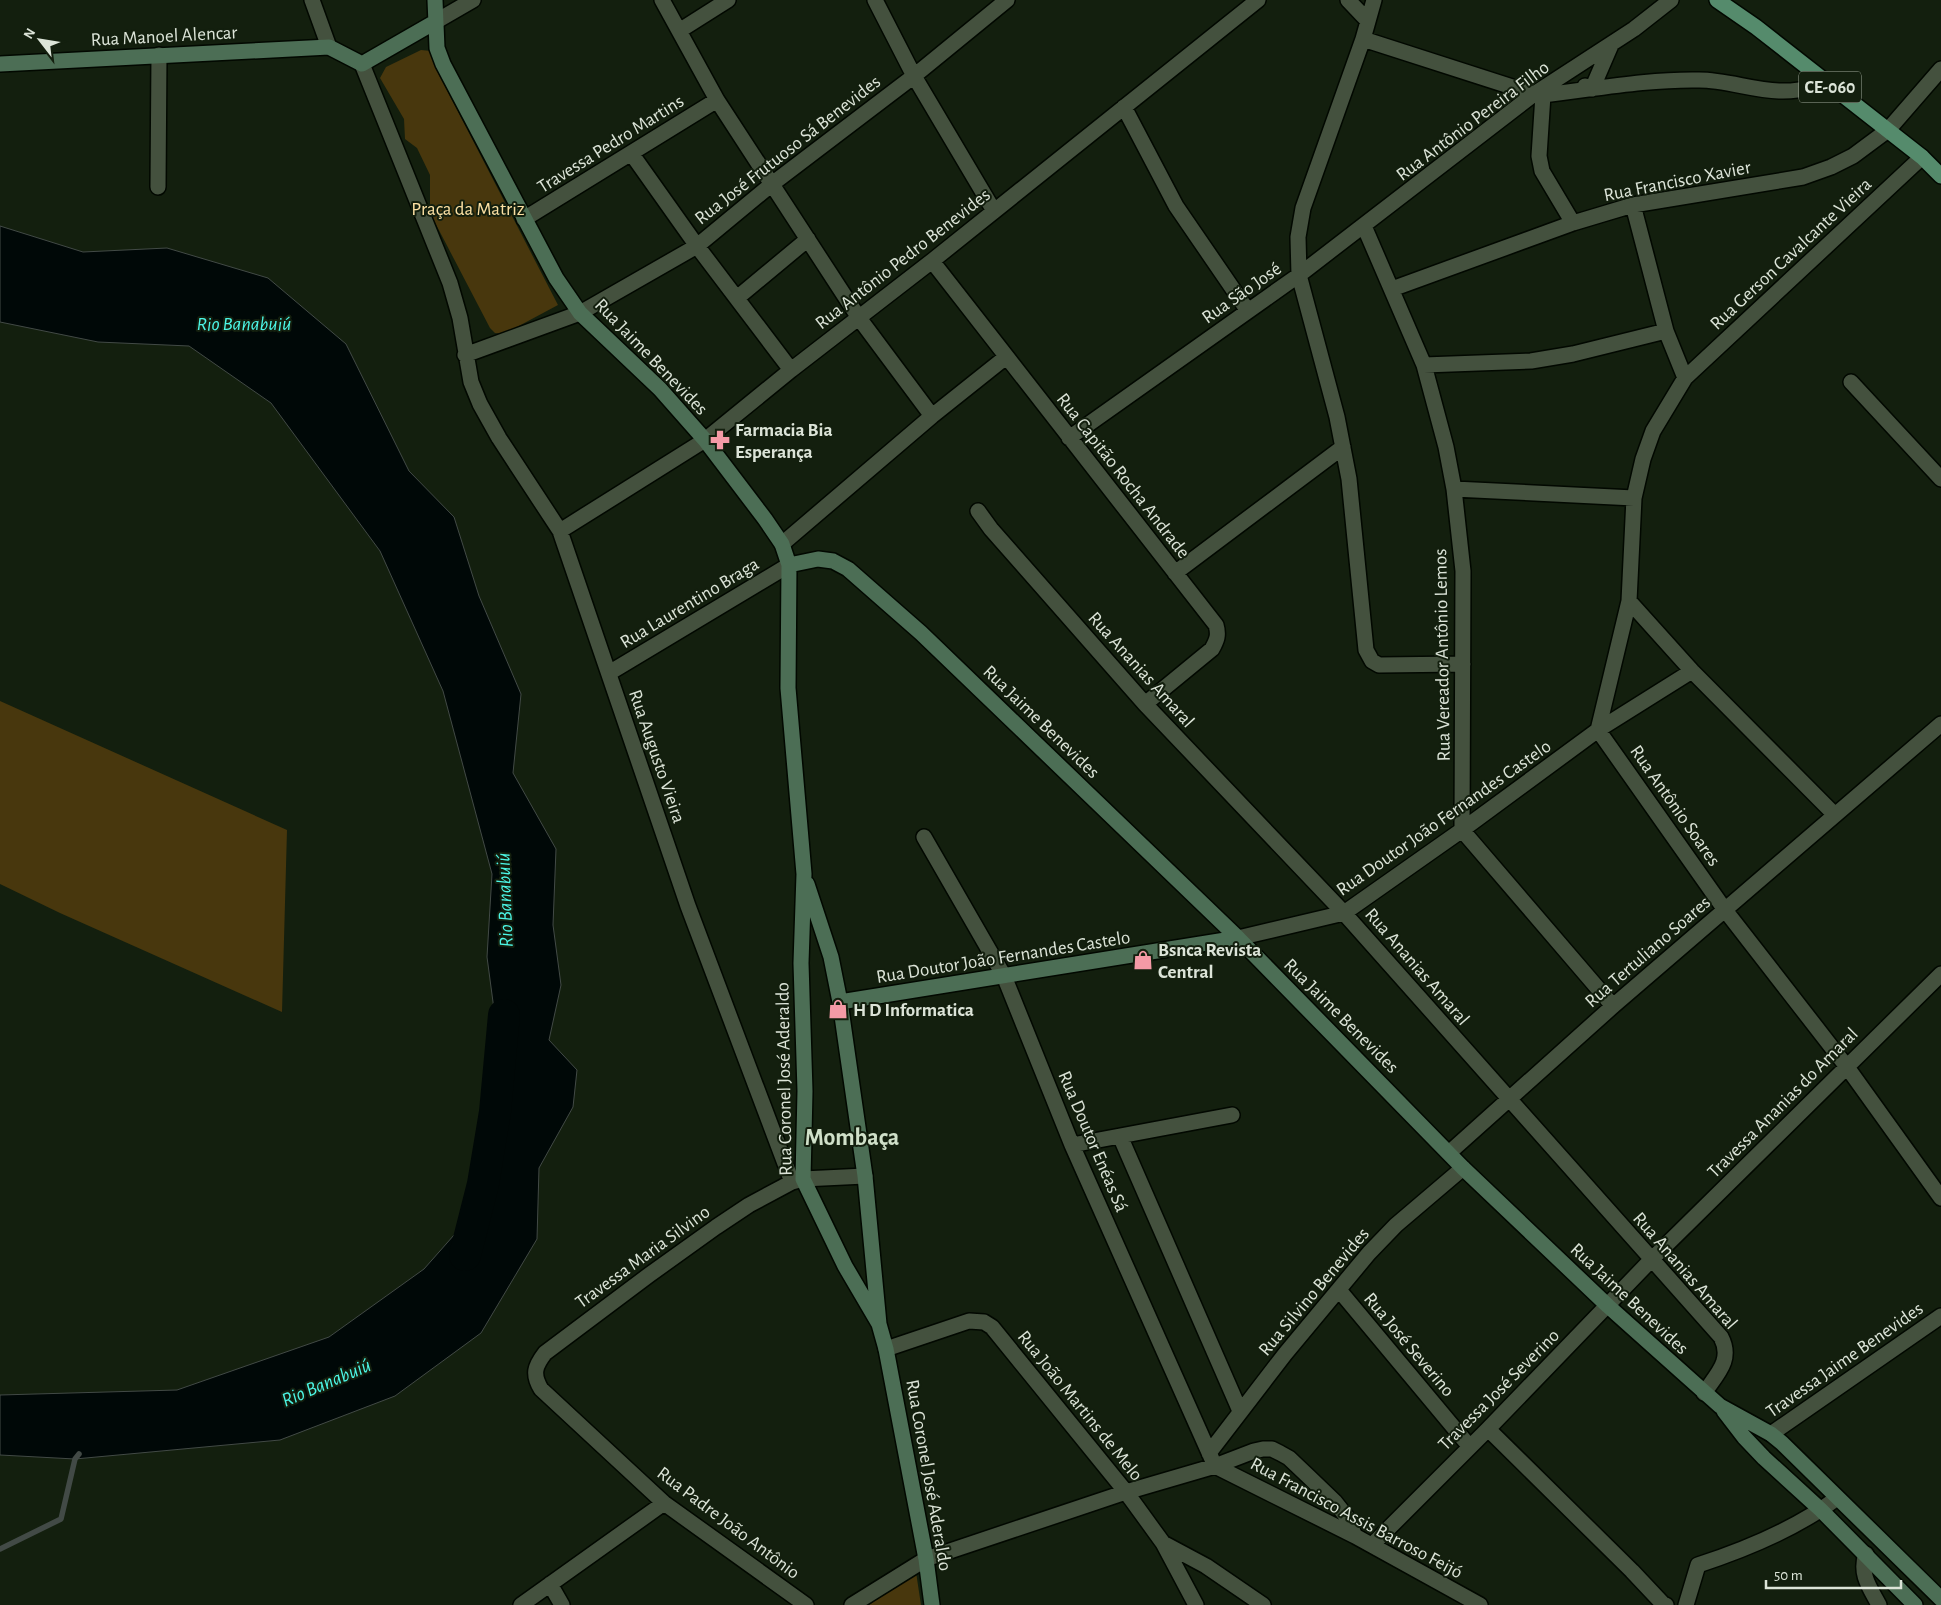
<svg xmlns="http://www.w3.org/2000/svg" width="1941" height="1605" viewBox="0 0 1941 1605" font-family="'Alegreya Sans',sans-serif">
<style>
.green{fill:#48370d}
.water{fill:#000807;stroke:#424a46}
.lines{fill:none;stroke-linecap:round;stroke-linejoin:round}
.stream{stroke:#424a46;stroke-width:5.5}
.river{stroke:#000807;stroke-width:32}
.street-casing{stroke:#020800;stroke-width:18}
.secondary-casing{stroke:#020800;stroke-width:18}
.primary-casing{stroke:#020800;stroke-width:18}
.street{stroke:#44513e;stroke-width:15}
.secondary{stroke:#4c6e55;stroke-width:15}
.primary{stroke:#558b6c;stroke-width:15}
.labels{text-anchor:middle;stroke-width:4;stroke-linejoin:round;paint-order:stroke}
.shield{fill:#131f0e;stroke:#a0a99b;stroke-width:1}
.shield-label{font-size:18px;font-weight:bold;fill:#dce4d8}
.street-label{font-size:19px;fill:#dce4d8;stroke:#131f0e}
.park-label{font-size:19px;fill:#fce0a3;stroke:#131f0e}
.poi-label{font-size:19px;font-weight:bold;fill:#dce4d8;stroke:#131f0e;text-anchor:start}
.water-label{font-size:20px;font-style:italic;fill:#4cf6e6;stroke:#131f0e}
.district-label{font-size:24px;font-weight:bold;fill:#d0e0c9;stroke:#131f0e}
</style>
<rect width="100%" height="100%" fill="#131f0e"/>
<!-- green -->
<path class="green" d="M421 50 431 51 439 75 558 305 504 334 495 333 490 328 430 213V175L417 148 405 139 404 119 380 78 386 67Z
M0 701 287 830 282 1012 60 913 0 884Z
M916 1572 921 1605H869Z"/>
<!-- water -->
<path class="water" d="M0 226 83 252 167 248 268 278 346 344 409 471 454 517 479 596 521 694 513 773 556 849 553 925 561 985 549 1040 577 1070 573 1107 539 1168 537 1239 481 1333 395 1396 280 1440 75 1459 0 1455V1395L177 1390 329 1337 424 1269 492 1192 507 1107 487 957 492 874 443 691 380 551 271 403 189 346 98 342 0 322Z"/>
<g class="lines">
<!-- stream -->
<path class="stream" d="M0 1549 61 1519 75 1459 79 1454"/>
<!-- river -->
<path class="river" d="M465 1255 483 1184 495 1112 504 1015"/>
<defs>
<path id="street" d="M312 0 329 47
M662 0 717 100 859 318 932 416
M875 0 914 76 994 211
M1348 0 1367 20
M1374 0 1363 39 1303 208 1298 237 1299 275 1337 417 1349 479 1366 650 1372 661 1379 665 1463 664
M435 22 473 0
M679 31 728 0
M1363 39 1534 94 1543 95C1595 89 1648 79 1699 80 1726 80 1752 90 1779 91 1796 92 1812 88 1828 85
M362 64 450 283 460 318 471 382 480 404 499 438 560 531 688 906 792 1182
M1585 86 1592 89 1611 45
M1543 95 1539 156 1542 171 1573 223
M1124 107 1176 206 1248 311
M631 153 697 246 791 370
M1922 157 1685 378 1653 431 1643 459 1634 498 1629 601 1598 730 1725 910 1847 1067 1941 1198
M158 187 159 55
M1633 205 1666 331 1685 378
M524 219 717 100
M1364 226 1424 365 1446 447 1454 489 1463 571 1462 830 1613 1006
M932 261 1216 625C1219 635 1217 640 1212 649L1145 704
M1392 289 1573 223 1633 205 1803 177 1831 167 1853 156 1888 130 1941 69
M737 298 808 239
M465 355 580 313 697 246 772 184 914 76 1007 0
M1424 365 1531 361 1573 354 1666 331
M1851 382 1941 479
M1069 438 1299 275 1534 94 1634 29 1671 0
M1454 489 1634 498
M978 511 991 529 1145 704 1344 913 1721 1337C1733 1360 1717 1374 1704 1393
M560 531 705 440 791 370 932 261 1258 0
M782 544 932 416 1006 357
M1175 573 1343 447
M1629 601 1692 671 1835 815
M609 673 789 565
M924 837 1004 976 1072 1145 1215 1466
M1238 938 1344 913 1462 830 1598 730 1692 671
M1120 1136 1240 1411
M1072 1145 1232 1115
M1450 1152 1613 1006 1941 724
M1339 1290 1470 1447
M886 1349 969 1321 984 1322 992 1327 1126 1492 1163 1543 1196 1605
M1488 1429 1632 1571 1663 1604 1666 1605
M1771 1434 1941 1316
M1209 1453 1285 1354 1369 1253 1396 1225 1463 1168
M1215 1466 1355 1536 1480 1605
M1163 1543 1206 1566 1263 1605
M1372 1545 1488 1429 1652 1259 1941 974
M1866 1554C1859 1574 1870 1588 1879 1605
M550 1584 562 1605
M521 1605 664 1503
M806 1605 664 1503 541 1389C532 1374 535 1366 545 1353L649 1275 716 1227 749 1205 792 1182 803 1179 865 1176
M852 1605 926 1559 1126 1492 1215 1466 1254 1451 1263 1449H1272L1280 1453 1289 1458 1309 1477 1335 1502 1346 1516 1355 1536
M1686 1605 1698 1565C1747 1549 1796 1529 1837 1498"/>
<path id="secondary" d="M435 0 437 48 443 64 556 278 580 313 660 389 705 440 765 519 782 544 789 565 788 688 804 874 801 963 805 1091 803 1179 845 1266 879 1324
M0 64 329 47 362 64 435 22
M789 565 818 559 833 561 848 569 921 633 1238 938 1463 1168 1608 1306 1720 1406 1771 1434 1782 1443 1941 1599
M807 884 831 957 840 1002 865 1176 879 1324 886 1349 926 1559 932 1605
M840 1002 1238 938
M1724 1411 1744 1437 1764 1458 1821 1510 1915 1605"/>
<path id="primary" d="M1717 0 1756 27 1922 157 1941 176"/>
</defs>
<!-- street casing -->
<use href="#street" class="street-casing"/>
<!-- secondary casing -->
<use href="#secondary" class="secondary-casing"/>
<!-- primary casing -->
<use href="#primary" class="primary-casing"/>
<!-- street -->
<use href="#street" class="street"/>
<!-- secondary -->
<use href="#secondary" class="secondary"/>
<!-- primary -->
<use href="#primary" class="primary"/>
</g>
<!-- icons -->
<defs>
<symbol id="pharmacy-bare" viewBox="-9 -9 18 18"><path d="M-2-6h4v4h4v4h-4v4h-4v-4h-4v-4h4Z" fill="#f49aa6" stroke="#131f0e" stroke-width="2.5" paint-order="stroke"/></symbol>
<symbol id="shop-bare" viewBox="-9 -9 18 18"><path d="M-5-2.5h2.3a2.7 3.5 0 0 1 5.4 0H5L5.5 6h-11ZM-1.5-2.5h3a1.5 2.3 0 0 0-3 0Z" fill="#f49aa6" stroke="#131f0e" stroke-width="2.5" paint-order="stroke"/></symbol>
</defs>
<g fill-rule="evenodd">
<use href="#pharmacy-bare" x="706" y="426" width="28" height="28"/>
<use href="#shop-bare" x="1129" y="946" width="28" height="28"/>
<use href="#shop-bare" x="824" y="995" width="28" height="28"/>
</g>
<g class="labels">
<!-- shield labels -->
<rect class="shield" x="1799" y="71.5" width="62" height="31" rx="4"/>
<g class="shield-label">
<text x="1830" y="93">CE-060</text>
</g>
<!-- street labels -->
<g class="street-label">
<text transform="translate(164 35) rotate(-3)" y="7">Rua Manoel Alencar</text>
<text transform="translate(1472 120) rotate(-37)" y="7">Rua Antônio Pereira Filho</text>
<text transform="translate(610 143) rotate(-32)" y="7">Travessa Pedro Martins</text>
<text transform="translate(787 149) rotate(-38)" y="7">Rua José Frutuoso Sá Benevides</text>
<text transform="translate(1677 180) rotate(-11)" y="7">Rua Francisco Xavier</text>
<text transform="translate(1790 253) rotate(-43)" y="7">Rua Gerson Cavalcante Vieira</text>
<text transform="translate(902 258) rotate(-38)" y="7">Rua Antônio Pedro Benevides</text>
<text transform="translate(1241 292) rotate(-35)" y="7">Rua São José</text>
<text transform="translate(652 356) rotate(46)" y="7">Rua Jaime Benevides</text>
<text transform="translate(1124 475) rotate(52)" y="7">Rua Capitão Rocha Andrade</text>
<text transform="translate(689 602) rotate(-31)" y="7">Rua Laurentino Braga</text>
<text transform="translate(1441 655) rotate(-91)" y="7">Rua Vereador Antônio Lemos</text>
<text transform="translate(1142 669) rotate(48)" y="7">Rua Ananias Amaral</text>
<text transform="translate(1042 721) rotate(44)" y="7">Rua Jaime Benevides</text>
<text transform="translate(658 756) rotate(71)" y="7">Rua Augusto Vieira</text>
<text transform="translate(1676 805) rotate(55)" y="7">Rua Antônio Soares</text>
<text transform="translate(1443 817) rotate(-35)" y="7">Rua Doutor João Fernandes Castelo</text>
<text transform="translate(1647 951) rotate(-41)" y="7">Rua Tertuliano Soares</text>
<text transform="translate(1003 956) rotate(-9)" y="7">Rua Doutor João Fernandes Castelo</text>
<text transform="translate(1418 966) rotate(49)" y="7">Rua Ananias Amaral</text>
<text transform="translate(1342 1015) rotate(45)" y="7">Rua Jaime Benevides</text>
<text transform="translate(783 1079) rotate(-91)" y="7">Rua Coronel José Aderaldo</text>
<text transform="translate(1782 1102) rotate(-45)" y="7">Travessa Ananias do Amaral</text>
<text transform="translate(1094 1141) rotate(67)" y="7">Rua Doutor Enéas Sá</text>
<text transform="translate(642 1256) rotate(-36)" y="7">Travessa Maria Silvino</text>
<text transform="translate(1686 1270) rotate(49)" y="7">Rua Ananias Amaral</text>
<text transform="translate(1313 1291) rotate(-50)" y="7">Rua Silvino Benevides</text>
<text transform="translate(1630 1298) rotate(43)" y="7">Rua Jaime Benevides</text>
<text transform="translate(1410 1344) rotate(50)" y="7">Rua José Severino</text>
<text transform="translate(1844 1359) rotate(-35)" y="7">Travessa Jaime Benevides</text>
<text transform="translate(1498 1389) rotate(-45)" y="7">Travessa José Severino</text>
<text transform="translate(1081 1405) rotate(51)" y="7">Rua João Martins de Melo</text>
<text transform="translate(930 1475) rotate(80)" y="7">Rua Coronel José Aderaldo</text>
<text transform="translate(1357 1517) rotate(28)" y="7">Rua Francisco Assis Barroso Feijó</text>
<text transform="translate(729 1522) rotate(37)" y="7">Rua Padre João Antônio</text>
</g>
<!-- park labels -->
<g class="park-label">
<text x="468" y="215">Praça da Matriz</text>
</g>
<!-- poi labels -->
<g class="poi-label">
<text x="735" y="436">Farmacia Bia<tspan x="735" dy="22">Esperança</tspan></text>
<text x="1158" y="956">Bsnca Revista<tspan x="1158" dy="22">Central</tspan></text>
<text x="853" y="1016">H D Informatica</text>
</g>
<!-- water labels -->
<g class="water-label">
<text x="244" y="330">Rio Banabuiú</text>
<text transform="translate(504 900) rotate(-92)" y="7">Rio Banabuiú</text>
<text transform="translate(326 1382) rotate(-23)" y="7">Rio Banabuiú</text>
</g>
<!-- district labels -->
<g class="district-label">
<text x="852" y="1145">Mombaça</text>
</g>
</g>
<!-- north arrow -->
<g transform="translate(40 40) rotate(301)" stroke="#131f0e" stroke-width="4" paint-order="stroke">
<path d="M0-4L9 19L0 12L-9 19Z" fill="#dce4d8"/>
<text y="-8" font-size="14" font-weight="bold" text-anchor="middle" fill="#dce4d8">N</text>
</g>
<!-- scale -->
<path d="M1766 1580v8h135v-8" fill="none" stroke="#dce4d8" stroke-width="2.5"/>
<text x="1774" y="1580" font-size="15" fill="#dce4d8" stroke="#131f0e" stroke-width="4" paint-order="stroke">50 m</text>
</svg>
